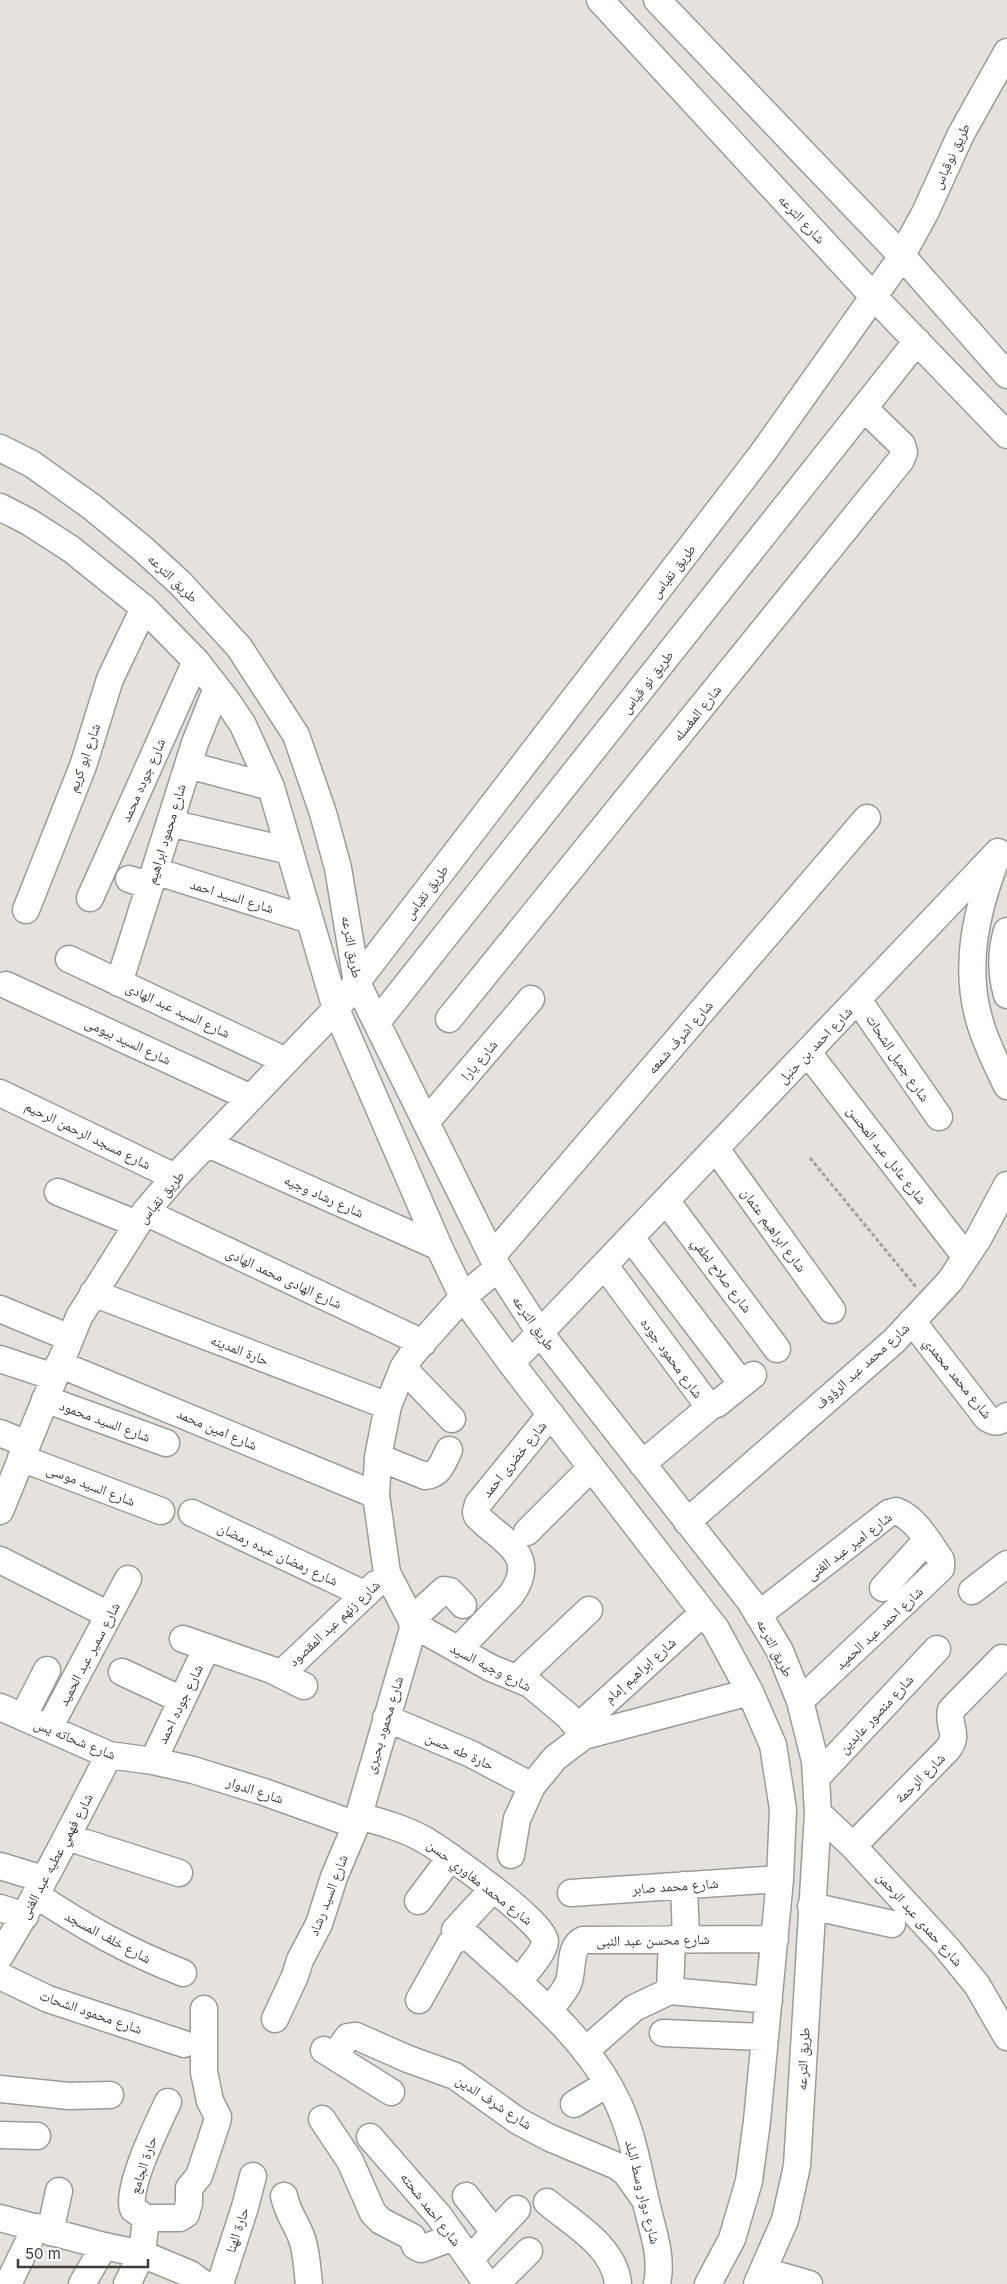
<svg xmlns="http://www.w3.org/2000/svg" width="1007" height="2284" viewBox="0 0 1007 2284" font-family="Inter,'Noto Naskh Arabic',sans-serif">
<style>
.lines{fill:none;stroke-linecap:round;stroke-linejoin:round}
.minor-casing{stroke:#9e9b97;stroke-width:29}
.path{stroke:#a5a29f;stroke-width:3;stroke-dasharray:4 2.5;stroke-linecap:butt}
.minor{stroke:#fff;stroke-width:26}
.labels{text-anchor:middle;stroke-width:4;stroke-linejoin:round;paint-order:stroke}
.street-label{font-size:14px;fill:#3e3c3b;stroke:#fff}
</style>
<rect width="100%" height="100%" fill="#e5e1dd"/>
<g class="lines">
<defs>
<path id="minor" d="M600 0 874 297 1007 435
M657 0 902 256 1007 375
M0 448 32 464 92 507 143 549 181 584 239 647 296 735 323 813 338 868 357 983 498 1268 540 1333 750 1601 780 1651 800 1701 815 1761 818 1813 797 2166 785 2220 757 2284
M0 507 29 522 71 549 144 608 196 661 227 701 243 725 271 787 336 1009 439 1247 463 1297 511 1363 716 1629 750 1692 773 1745 783 1809 780 1879 757 2121 749 2181 732 2239 708 2284
M188 765 271 787
M170 823 290 851
M995 862C976 913 964 965 979 1019 985 1042 997 1065 1007 1086
M155 871 310 920
M129 879 150 886
M90 898 196 661
M26 910 83 766 110 679 144 608
M1007 931C1001 951 1001 974 1007 995
M69 959 286 1061
M119 983 195 743 217 688
M6 985 251 1098
M858 1000 939 1117
M449 1019 901 460 904 452 902 445 864 408
M377 1022 917 341
M808 1053 966 1257
M0 1093 175 1177
M426 1122 531 999
M208 1144 439 1247
M716 1149 832 1310
M58 1192 137 1224
M667 1202 777 1349
M145 1212 423 1343
M631 1238 742 1384
M493 1255 867 818
M605 1266 707 1404 711 1406 717 1404 753 1375
M498 1268 463 1297 413 1353 403 1368 388 1406 378 1457 376 1495 387 1573 414 1625 491 1668 530 1684 568 1716 584 1736
M93 1293 388 1406
M0 1309 70 1338
M912 1321 987 1418C996 1424 999 1422 1007 1416
M0 1359 54 1377
M511 1363 998 852
M59 1364 376 1495
M403 1368 452 1419
M45 1399 166 1443
M0 1433 27 1444
M378 1457 425 1476C440 1475 443 1462 449 1450
M21 1458 161 1511
M642 1464 711 1406
M0 1511 79 1317 145 1212 175 1177 336 1009 762 454 898 262 925 213 961 134 1007 52
M192 1513 364 1594
M687 1522 894 1341 950 1281 978 1239 1007 1185
M527 1532 591 1468
M0 1560 109 1615
M883 1588 927 1540
M972 1591 1007 1564
M758 1615 889 1513 896 1511C916 1518 929 1543 941 1560V1568L938 1571 800 1701
M411 1620 444 1590 450 1591 463 1605
M183 1639 272 1670 304 1686
M458 1650 511 1595C540 1554 501 1541 477 1516L476 1512 478 1504 551 1414
M122 1672 182 1700
M281 1674 376 1584
M517 1678 589 1610
M0 1707 109 1755 153 1761 193 1770 264 1792 356 1825
M23 1717 47 1670
M386 1718 471 1754 532 1786
M49 1728 128 1579
M577 1728 703 1613
M153 1761 207 1647
M816 1778 937 1649
M818 1813 853 1846 946 1947 977 1985 1007 2037
M359 1816C381 1822 403 1828 423 1839 443 1850 545 1923 545 1941 545 1952 525 1973 518 1982
M67 1837 179 1873
M853 1846 948 1749C960 1733 947 1727 951 1710L1002 1658
M511 1855 517 1819 532 1786 555 1758 584 1736 750 1692
M0 1866 43 1879
M684 1885 686 1939
M571 1893 780 1879
M36 1895C86 1928 127 1951 183 1973
M418 1901 451 1857
M811 1906 892 1924
M0 1908 25 1916
M455 1930 493 1889
M0 1956C40 1891 74 1823 109 1755
M0 1976 48 1999 184 2044
M670 1991 769 2000
M419 2000 451 1943C458 1938 463 1936 471 1939 524 1988 587 2036 618 2103 633 2135 638 2168 646 2202 652 2230 663 2255 657 2284
M549 2011C555 2002 563 1994 568 1984 574 1970 568 1947 583 1940L775 1939
M275 2019 295 1976 300 1960 319 1924 334 1877 356 1825 414 1625
M663 2033 765 2037
M324 2050 391 2092
M585 2051 634 2008 670 1991 672 1939
M334 2056 348 2037 356 2036 408 2059 455 2076 518 2121 550 2138 617 2166 626 2173 643 2197
M0 2089 69 2096 110 2095
M574 2104 607 2084
M322 2119 350 2161 373 2213 381 2221 412 2237 415 2246 421 2249 454 2237
M0 2135 37 2136
M370 2137 439 2216 487 2284
M284 2196C288 2214 295 2221 301 2236 307 2251 307 2269 309 2284
M466 2196 495 2233
M547 2202C573 2224 615 2247 618 2284
M0 2218 104 2246 142 2254 190 2274 204 2284
M146 2218H180L186 2214 189 2203V2188L199 2176 217 2122 218 2117 210 2101 204 2072V2009
M50 2232 59 2191
M470 2259 517 2209
M764 2271 809 2284
M8 2284 36 2227
M82 2284 104 2246
M127 2284 142 2254 146 2218 133 2209C126 2188 158 2123 168 2102
M220 2284 245 2207 253 2176
M496 2284 529 2251"/>
</defs>
<!-- minor casing -->
<use href="#minor" class="minor-casing"/>
<!-- path -->
<path class="path" d="M810 1158 916 1287"/>
<!-- minor -->
<use href="#minor" class="minor"/>
</g>
<g class="labels">
<!-- street labels -->
<g class="street-label">
<text transform="translate(951 156) rotate(-65)" y="5">طريق نوقباس</text>
<text transform="translate(802 219) rotate(47)" y="5">شارع الترعه</text>
<text transform="translate(673 571) rotate(-52)" y="5">طريق نقباس</text>
<text transform="translate(173 578) rotate(44)" y="5">طريق الترعه</text>
<text transform="translate(647 682) rotate(-52)" y="5">طريق نو قياس</text>
<text transform="translate(697 713) rotate(-51)" y="5">شارع المغسله</text>
<text transform="translate(84 758) rotate(-71)" y="5">شارع ابو كريم</text>
<text transform="translate(143 780) rotate(-66)" y="5">شارع جوده محمد</text>
<text transform="translate(166 834) rotate(-73)" y="5">شارع محمود ابراهيم</text>
<text transform="translate(426 892) rotate(-53)" y="5">طريق نقباس</text>
<text transform="translate(232 896) rotate(17)" y="5">شارع السيد احمد</text>
<text transform="translate(352 947) rotate(80)" y="5">طريق الترعه</text>
<text transform="translate(178 1010) rotate(25)" y="5">شارع السيد عبد الهادى</text>
<text transform="translate(680 1037) rotate(-49)" y="5">شارع اشرف شمعه</text>
<text transform="translate(128 1041) rotate(25)" y="5">شارع السيد بيومى</text>
<text transform="translate(815 1045) rotate(-46)" y="5">شارع احمد بن حنبل</text>
<text transform="translate(898 1058) rotate(56)" y="5">شارع جميل الشحات</text>
<text transform="translate(479 1060) rotate(-50)" y="5">شارع يارا</text>
<text transform="translate(88 1135) rotate(26)" y="5">شارع مسجد الرحمن الرحيم</text>
<text transform="translate(887 1155) rotate(52)" y="5">شارع عادل عبد المحسن</text>
<text transform="translate(324 1196) rotate(24)" y="5">شارع رشاد وجيه</text>
<text transform="translate(161 1197) rotate(-50)" y="5">طريق نقباس</text>
<text transform="translate(774 1230) rotate(54)" y="5">شارع ابراهيم عثمان</text>
<text transform="translate(722 1275) rotate(53)" y="5">شارع صلاح لطفي</text>
<text transform="translate(284 1278) rotate(25)" y="5">شارع الهادى محمد الهادى</text>
<text transform="translate(534 1323) rotate(55)" y="5">طريق الترعه</text>
<text transform="translate(240 1350) rotate(21)" y="5">حارة المدينه</text>
<text transform="translate(672 1358) rotate(54)" y="5">شارع محمود جوده</text>
<text transform="translate(862 1366) rotate(-42)" y="5">شارع محمد عبد الرؤوف</text>
<text transform="translate(958 1378) rotate(51)" y="5">شارع محمد محمدي</text>
<text transform="translate(105 1421) rotate(20)" y="5">شارع السيد محمود</text>
<text transform="translate(217 1429) rotate(23)" y="5">شارع امين محمد</text>
<text transform="translate(514 1459) rotate(-51)" y="5">شارع خضرى احمد</text>
<text transform="translate(91 1485) rotate(21)" y="5">شارع السيد موسى</text>
<text transform="translate(849 1546) rotate(-37)" y="5">شارع امير عبد الغنى</text>
<text transform="translate(278 1554) rotate(25)" y="5">شارع رمضان عبده رمضان</text>
<text transform="translate(334 1623) rotate(-43)" y="5">شارع زنهم عبد المقصود</text>
<text transform="translate(879 1628) rotate(-43)" y="5">شارع احمد عبد الحميد</text>
<text transform="translate(775 1648) rotate(63)" y="5">طريق الترعه</text>
<text transform="translate(89 1654) rotate(-62)" y="5">شارع سمير عبد الحميد</text>
<text transform="translate(491 1667) rotate(27)" y="5">شارع وجيه السيد</text>
<text transform="translate(640 1670) rotate(-42)" y="5">شارع ابراهيم إمام</text>
<text transform="translate(180 1704) rotate(-64)" y="5">شارع جوده احمد</text>
<text transform="translate(876 1714) rotate(-47)" y="5">شارع منصور عابدين</text>
<text transform="translate(384 1725) rotate(-73)" y="5">شارع محمود بحيرى</text>
<text transform="translate(75 1739) rotate(22)" y="5">شارع شحاته يس</text>
<text transform="translate(460 1751) rotate(24)" y="5">حارة طه حسن</text>
<text transform="translate(920 1778) rotate(-45)" y="5">شارع الرحمة</text>
<text transform="translate(255 1790) rotate(18)" y="5">شارع الدوار</text>
<text transform="translate(56 1856) rotate(-62)" y="5">شارع فهمي عطيه عبد الغنى</text>
<text transform="translate(480 1882) rotate(38)" y="5">شارع محمد مغاوري حسن</text>
<text transform="translate(675 1886) rotate(-4)" y="5">شارع محمد صابر</text>
<text transform="translate(328 1895) rotate(-69)" y="5">شارع السيد رشاد</text>
<text transform="translate(920 1919) rotate(48)" y="5">شارع حمدى عبد الرحمن</text>
<text transform="translate(108 1937) rotate(28)" y="5">شارع خلف المسجد</text>
<text transform="translate(653 1940) rotate(-1)" y="5">شارع محسن عبد النبى</text>
<text transform="translate(91 2012) rotate(19)" y="5">شارع محمود الشحات</text>
<text transform="translate(803 2059) rotate(-87)" y="5">طريق الترعه</text>
<text transform="translate(494 2102) rotate(33)" y="5">شارع شرف الدين</text>
<text transform="translate(143 2165) rotate(-72)" y="5">حارة الجامع</text>
<text transform="translate(643 2192) rotate(76)" y="5">شارع دوار وسط البلد</text>
<text transform="translate(431 2209) rotate(52)" y="5">شارع احمد شحته</text>
<text transform="translate(237 2230) rotate(-72)" y="5">حارة الهنا</text>
</g>
</g>
<!-- scale -->
<path d="M18 2259v8h130v-8" fill="none" stroke="#3e3c3b" stroke-width="2.5"/>
<text x="25" y="2259" font-size="15" fill="#3e3c3b" stroke="#ffffff" stroke-width="4" paint-order="stroke">50 m</text>
</svg>
